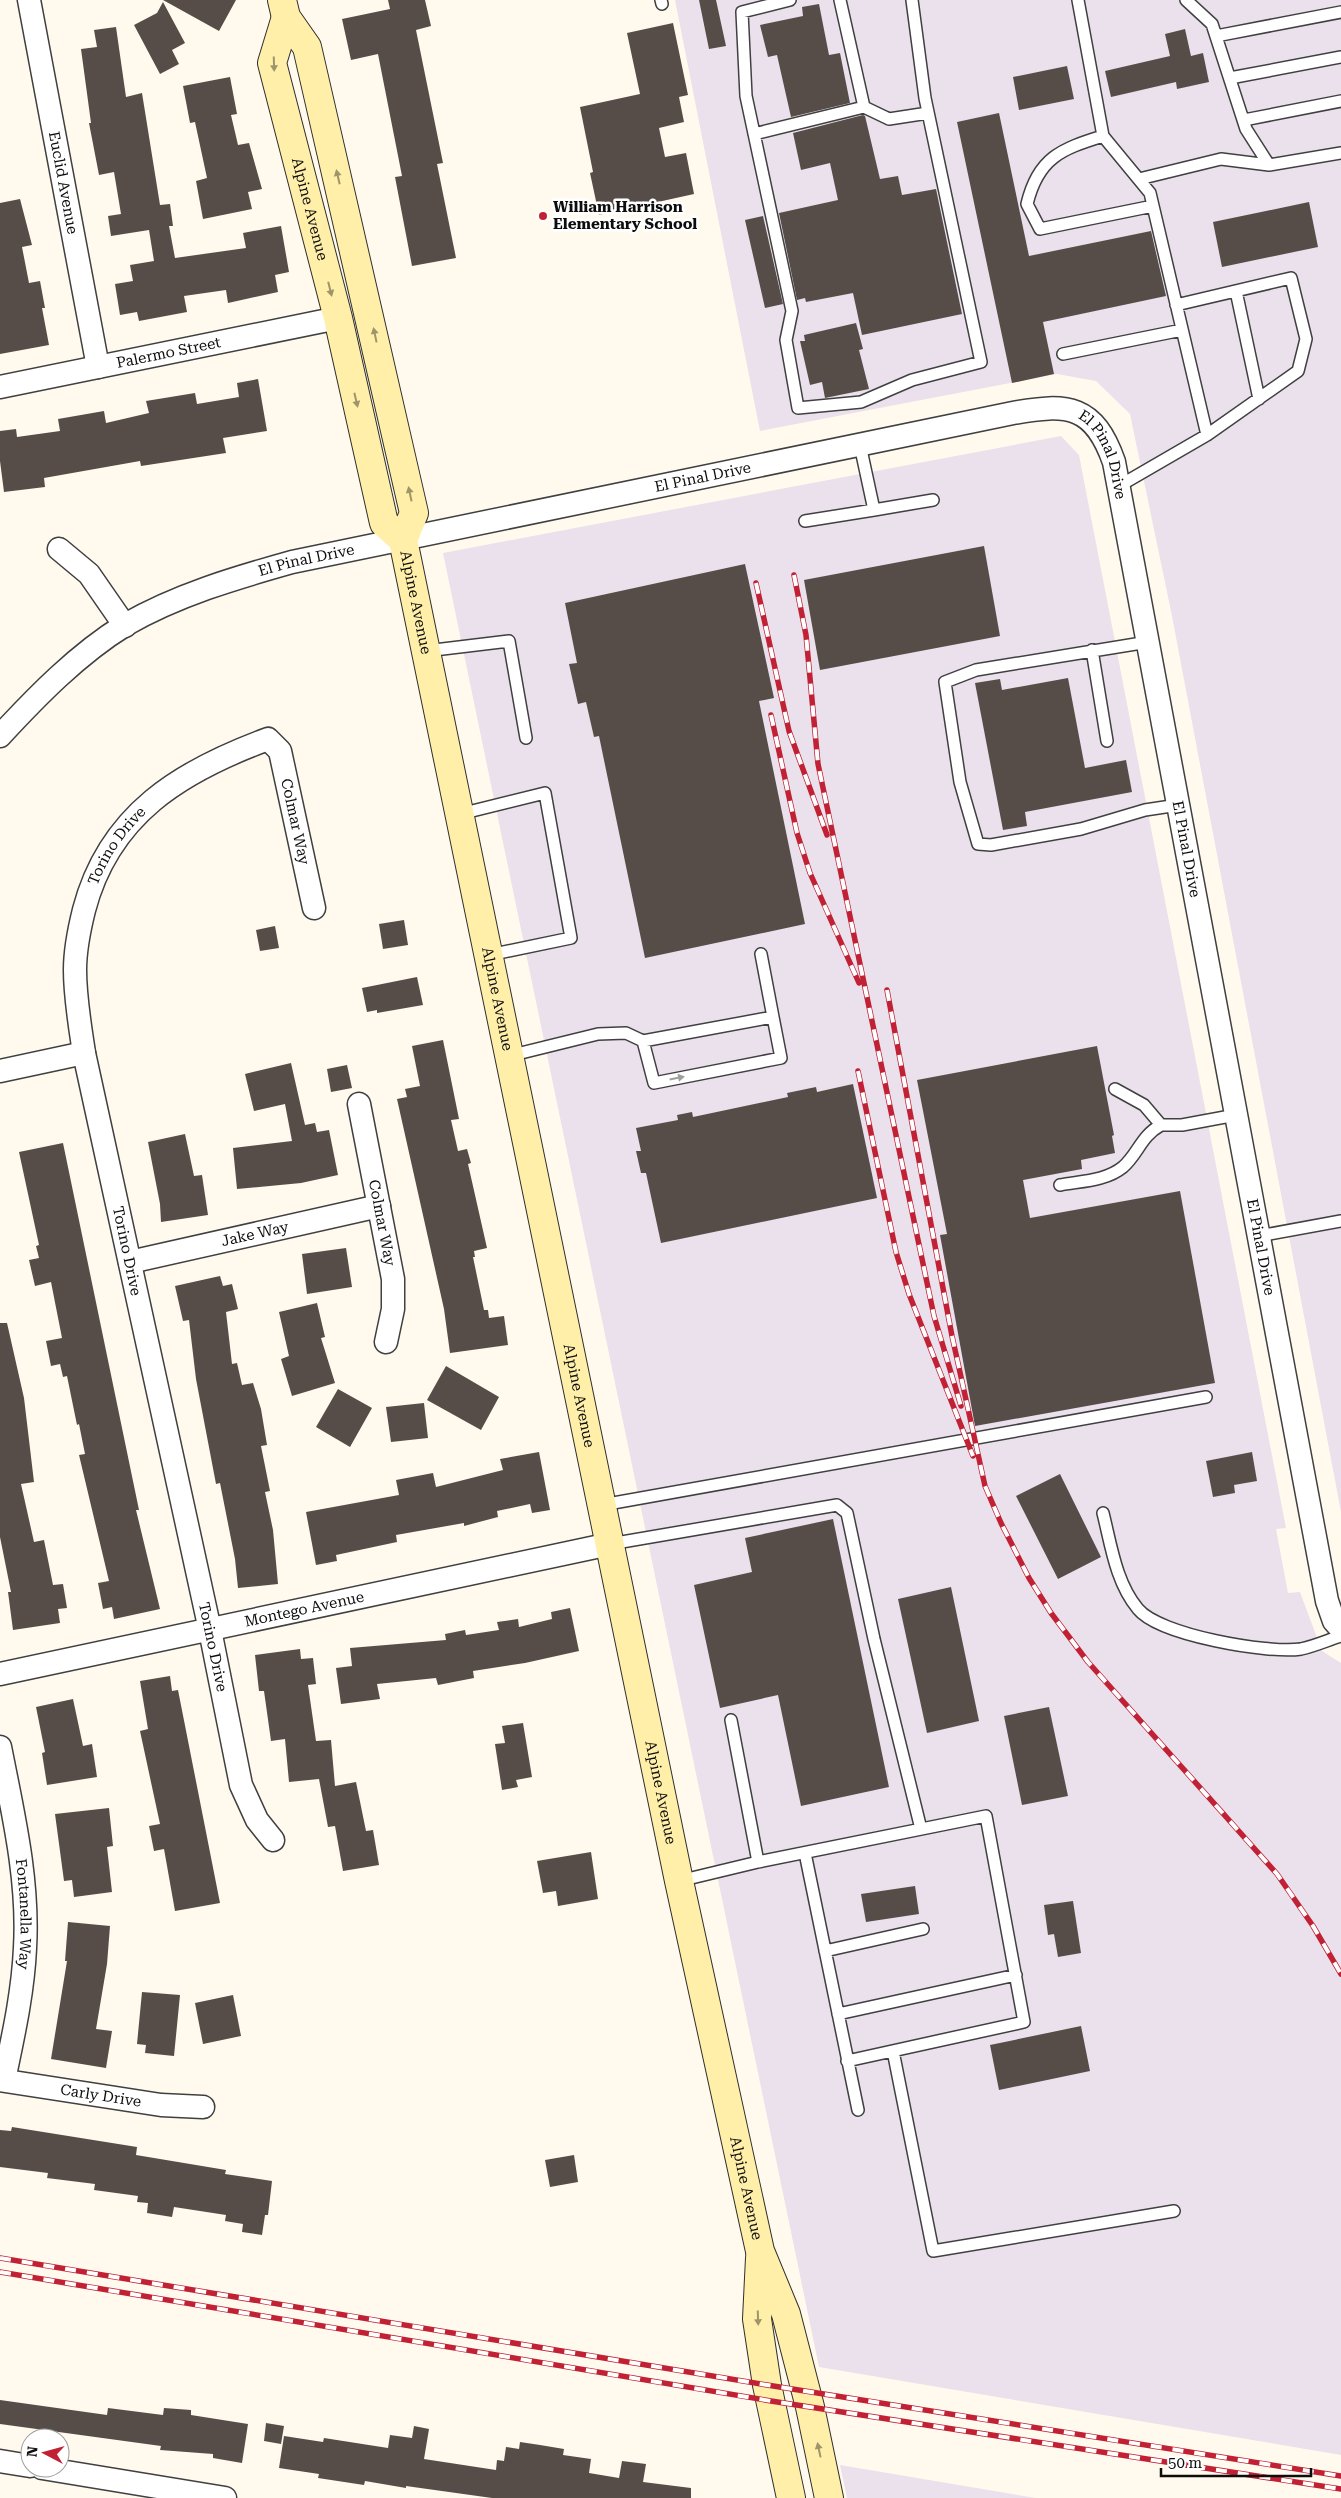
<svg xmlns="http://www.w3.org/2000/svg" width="1341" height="2498" viewBox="0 0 1341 2498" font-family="'Roboto Serif',serif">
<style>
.industrial{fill:#eae1ec}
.building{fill:#564d49}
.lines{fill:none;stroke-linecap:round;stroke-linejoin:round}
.lane-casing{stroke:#404040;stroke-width:14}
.street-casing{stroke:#404040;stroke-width:25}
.secondary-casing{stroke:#2f2f2f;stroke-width:30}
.lane{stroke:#fff;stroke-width:11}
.street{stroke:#fff;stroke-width:22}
.secondary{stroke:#ffefa8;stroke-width:28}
.rail-casing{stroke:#c12134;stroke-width:5.5}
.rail{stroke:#fff;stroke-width:4;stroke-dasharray:11;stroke-linecap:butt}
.oneway{fill:#9e956a}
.oneway2{fill:#9e9e9e}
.poi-dot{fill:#c12134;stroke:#fff;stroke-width:2}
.labels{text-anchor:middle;stroke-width:5;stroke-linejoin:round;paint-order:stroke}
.street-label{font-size:15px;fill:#0d0d0d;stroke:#fff}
.poi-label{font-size:15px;font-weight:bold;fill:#0d0d0d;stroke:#fff;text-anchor:start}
</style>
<rect width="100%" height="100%" fill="#fffaed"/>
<!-- industrial -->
<path class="industrial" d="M675 0H1341V1512L1172 616 1130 414 1096 381 1057 374 760 431Z
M1061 436 1079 455 1286 1528 1276 1529 1288 1593 1300 1592 1322 1651 1341 1663V2455L819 2367 443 553Z
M840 2465 1036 2498H847Z"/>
<!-- building -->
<path class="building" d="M163 0H236L219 31Z
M388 0H425L431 26 416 30 443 163 437 164 456 258 412 266 395 177 402 176 378 54 351 60 342 19 390 9Z
M699 0H716L726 46 709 49Z
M163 2 185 43 172 50 179 64 160 74 134 25 157 13Z
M819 4 829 55 840 53 850 103 791 117 777 55 768 57 760 25 803 16 802 7Z
M673 23 688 95 679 97 684 122 659 128 665 157 686 153 694 194 599 215 590 173 593 172 580 107 640 94 627 33Z
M116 27 126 97 142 93 160 205 170 204 173 226H169L175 258 246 248 243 233 281 226 289 272 275 275 278 292 228 303 226 290 184 296 187 312 139 321 137 312 120 315 115 284 133 281 130 265 154 261 149 230 111 236 108 216 121 214 114 172 99 175 89 123H91L81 49 97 47 94 30Z
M1185 29 1191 56 1203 53 1209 82 1177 89 1176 82 1111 97 1105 71 1170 56 1165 34Z
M1067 66 1074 99 1019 110 1013 77Z
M230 77 237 114 231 115 238 145 249 143 262 189 248 192 252 209 203 219 196 181 207 178 195 122 190 123 183 86Z
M999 113 1029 256 1151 231 1166 296 1043 322 1054 374 1012 383 957 122Z
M863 115 865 116 880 179 898 176 902 195 936 189 962 314 862 335 853 293 806 302 805 298 797 300 779 213 838 200 830 163 801 170 793 133Z
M20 199 32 245 22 247 29 283 40 281 45 308H42L49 345 0 354V203Z
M1309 202 1318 247 1222 267 1213 222Z
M763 216 783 304 765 308 745 220Z
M856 323 863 349 859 350 869 389 825 398 822 382 810 385 800 341H805L804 335Z
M258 379 267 431 223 438 226 453 141 466 140 461 44 478 45 487 4 492 0 461V431L16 429 17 437 60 431 58 419 104 411 106 423 149 413 146 401 195 393 197 404 239 397 237 383Z
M984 546 1000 636 820 670 804 580Z
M745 564 774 698 759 701 805 924 645 958 599 736 594 737 586 702 578 704 569 664 577 663 565 603Z
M1068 678 1085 768 1126 760 1132 792 1025 812 1027 826 1003 830 975 683 1000 679 1002 690Z
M404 920 408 945 383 949 379 924Z
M275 926 279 948 260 951 256 930Z
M417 977 423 1005 377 1013V1010L367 1012 362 988Z
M443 1040 459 1119 451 1120 458 1151 467 1149 471 1163 468 1164 487 1248 474 1251 475 1257H473L484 1310H488L489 1318 504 1316 508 1345 450 1353 444 1309 397 1099 407 1097 405 1089 420 1086 412 1046Z
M1097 1046 1114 1135 1112 1136 1115 1153 1081 1160 1082 1169 1023 1180 1030 1218 1180 1191 1215 1383 975 1426 940 1235 947 1234 917 1080Z
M291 1063 305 1125 315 1123 317 1132 329 1130 338 1175 301 1183 237 1189 233 1148 292 1141 285 1104 254 1111 245 1074Z
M347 1065 352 1088 331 1092 327 1069Z
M853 1084 877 1198 661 1243 646 1173H641L636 1151H641L636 1128 678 1120 677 1115 692 1112 693 1117 788 1097 787 1093 816 1087 817 1092Z
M185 1134 194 1176 202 1175 208 1215 161 1222 160 1204 148 1142Z
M63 1143 139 1510H136L160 1609 114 1619 112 1607 103 1609 98 1583 109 1581 79 1455 85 1454 79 1424 77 1425 67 1376 63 1377 60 1364 51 1366 46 1341 62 1338 51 1282 35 1286 29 1260 39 1258 36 1246 39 1245 19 1152Z
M346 1248 352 1287 307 1294 302 1254Z
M220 1276 223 1286 232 1284 238 1309 226 1312 232 1364 237 1363 242 1385 253 1383 261 1409 267 1445 261 1446 270 1491 265 1492 273 1530 278 1584 238 1588 235 1559 220 1483 216 1484 196 1379 189 1320 183 1321 175 1286Z
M317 1303 325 1337 321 1338 335 1383 292 1396 281 1359 289 1356 279 1312Z
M0 1323H7L24 1398 34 1482 21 1484 34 1542 44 1540 53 1585 63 1584 67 1608 58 1609 60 1623 13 1630 8 1592H11L0 1537Z
M446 1366 499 1397 481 1430 427 1400Z
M338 1389 372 1408 350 1447 316 1427Z
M424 1403 428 1438 391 1442 386 1407Z
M539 1452 550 1510 532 1513 530 1504 497 1511 498 1517 464 1526V1523L396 1535 397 1542 336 1555 337 1561 316 1565 306 1512 399 1495 396 1480 433 1473 436 1487 503 1470 500 1459Z
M1252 1452 1257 1481 1234 1485 1235 1493 1213 1497 1206 1461Z
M1060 1474 1101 1557 1058 1579 1016 1496Z
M833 1519 889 1787 801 1806 778 1695 720 1708 694 1585 752 1572 745 1538Z
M951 1587 979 1721 927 1733 898 1599Z
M570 1608 579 1651 525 1663 473 1671 474 1678 438 1685 436 1678 377 1684 380 1699 341 1704 336 1668 352 1666 350 1648 446 1640 445 1634 465 1630 466 1635 499 1630 497 1622 518 1619 519 1627 552 1619 551 1612Z
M300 1649 301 1659 313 1658 316 1684 308 1685 316 1741 331 1740 335 1786 356 1782 366 1831 373 1830 379 1865 343 1871 335 1826 328 1827 319 1779 289 1782 285 1739 271 1741 264 1691H259L255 1655Z
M170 1676 172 1691 178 1690 220 1903 175 1911 164 1849 154 1851 149 1826 160 1824 140 1731 148 1729 140 1681Z
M73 1699 83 1746 92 1744 97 1777 47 1785 42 1753 45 1752 36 1707Z
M1049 1707 1068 1796 1022 1805 1004 1716Z
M523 1723 532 1777 516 1780 518 1787 502 1790 495 1744 505 1743 502 1726Z
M109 1808 113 1846 107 1847 112 1892 74 1897 72 1880 64 1881 55 1814Z
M591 1852 598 1899 558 1906 556 1891 543 1893 537 1861Z
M915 1886 919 1914 866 1922 861 1894Z
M1073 1901 1081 1953 1058 1957 1054 1934 1048 1935 1044 1905Z
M68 1922 110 1926 107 1964 96 2029 112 2031 106 2068 51 2059 67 1961H65Z
M142 1992 180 1995 174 2056 145 2053 146 2045 137 2044Z
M233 1995 241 2036 203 2044 195 2003Z
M1081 2026 1090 2071 999 2090 990 2045Z
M12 2127 137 2147 136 2155 226 2170 225 2174 272 2181 268 2215H265L262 2235 242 2232 243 2224 225 2221 226 2215 174 2207 172 2217 147 2213 148 2203 137 2202 138 2196 94 2190 95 2184 47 2178 48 2173 0 2167V2130L11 2131Z
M574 2155 578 2182 550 2187 545 2160Z
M0 2400 107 2415 108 2408 163 2415 164 2408 191 2410V2415L248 2424 242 2463 213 2458V2454L160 2450 161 2446 0 2424Z
M266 2423 284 2426 281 2444 264 2441Z
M414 2426 429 2429 424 2459 496 2470 497 2460 504 2461 506 2447 519 2449 520 2442 540 2445 564 2449 563 2455 591 2459 589 2473 619 2478 622 2461 646 2464 643 2482 691 2488V2498H492L406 2486V2488L365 2481 364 2485 318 2478 319 2474 279 2468 284 2436 323 2442 324 2438 388 2448 390 2435 412 2438Z"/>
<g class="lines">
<defs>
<path id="lane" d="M661 0 662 4
M790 0 742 12 746 96 792 311 786 340 798 408 861 402 912 380 981 362 925 98 912 0
M840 0 864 107 889 119 928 113
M1078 0 1103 136 1150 193 1207 435
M1186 0 1212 24 1246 129 1269 165
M1216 36 1341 12
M1230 78 1341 57
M1244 120 1341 101
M754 134 864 107
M1103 136C1061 149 1038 158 1027 204L1040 229 1153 206
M1139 179 1221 159 1269 165 1341 153
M1236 291 1259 399
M1063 354 1182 330
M1119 486 1207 435 1298 371 1306 339 1291 278 1176 305
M874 510 933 500
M805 521 874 510 860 445
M1148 642 976 670 945 682 960 782 978 844 991 845 1081 829 1145 810 1178 805
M1092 650 1107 741
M426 651 509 641 526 738
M460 814 545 793 571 938 489 955
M761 954 773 1017
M509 1056 598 1034 626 1033 643 1041 773 1017 781 1058 654 1083 643 1041
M1115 1089 1144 1105 1161 1125H1182L1236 1115
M1060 1185C1081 1181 1106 1181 1123 1167 1138 1154 1141 1136 1161 1125
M1259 1236 1341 1221
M602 1505 1206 1397
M1103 1513C1111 1545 1116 1583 1138 1609 1159 1635 1268 1654 1301 1649 1315 1646 1328 1640 1341 1636
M610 1544 837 1505 847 1513 874 1639 921 1829
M805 1853 858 2110
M758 1862 986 1816 1024 2022 847 2061
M679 1881 758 1862 731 1720
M825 1951 923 1929
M838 2014 1016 1975
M893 2051 933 2251 1174 2211"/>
<g id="street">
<path id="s1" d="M29 0 98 367"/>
<path id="s2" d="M0 387 338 318"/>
<path d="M59 549 89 574 125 626"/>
<path id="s3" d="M0 736C37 696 78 654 125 625 177 595 235 578 292 562L1013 413C1068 403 1094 405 1114 462L1327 1601 1334 1621 1341 1629"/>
<path d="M0 1071 84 1053"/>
<path id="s4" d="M359 1104 393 1279V1309L386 1342"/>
<path id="s5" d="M130 1262 379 1206"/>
<path id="s6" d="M0 1674 610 1544"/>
<path id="s7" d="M0 1747C13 1813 29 1880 25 1948 23 1993 13 2037 4 2080"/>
<path id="s8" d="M273 1840 257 1820 241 1785 210 1630 84 1053C80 1026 75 998 75 970 75 949 79 930 84 910 109 814 181 771 268 739L280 751 314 908"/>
<path id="s9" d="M0 2080 161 2105 203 2107"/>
<path d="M0 2461 30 2466"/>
<path d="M42 2468 225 2498"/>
</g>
<g id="secondary">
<path id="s10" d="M282 0 286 17 307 47 414 513 403 540 679 1881 760 2251 786 2314 810 2407 829 2498"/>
<path id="s11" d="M286 17 272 63 338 318 384 523 403 540"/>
<path d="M760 2258 757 2319 767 2385 791 2498"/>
</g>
</defs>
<!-- lane casing -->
<use href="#lane" class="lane-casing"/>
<!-- street casing -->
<use href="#street" class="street-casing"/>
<!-- secondary casing -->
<use href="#secondary" class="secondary-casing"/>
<!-- lane -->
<use href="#lane" class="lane"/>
<!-- street -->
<use href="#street" class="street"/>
<!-- secondary -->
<use href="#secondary" class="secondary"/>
<defs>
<path id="rail" d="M794 575 806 635 818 764 934 1316 961 1406
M756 583 789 731 827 835
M771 715 797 833 810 873 859 983
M887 990 952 1336 985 1486 1001 1523 1029 1578 1051 1613 1088 1662 1277 1874 1313 1926 1341 1974
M858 1071 896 1252 909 1294 973 1456
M0 2258 767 2385 1341 2476
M0 2272 771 2401 1341 2489"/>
</defs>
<!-- rail casing -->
<use href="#rail" class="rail-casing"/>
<!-- rail -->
<use href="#rail" class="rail"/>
</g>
<!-- one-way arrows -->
<defs><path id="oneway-solid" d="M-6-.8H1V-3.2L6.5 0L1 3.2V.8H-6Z" transform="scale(1.25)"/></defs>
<g class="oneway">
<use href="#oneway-solid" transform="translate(274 64) rotate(88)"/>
<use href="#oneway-solid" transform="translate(338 177) rotate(-103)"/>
<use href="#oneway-solid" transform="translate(330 289) rotate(76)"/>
<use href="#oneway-solid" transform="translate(375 335) rotate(-102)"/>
<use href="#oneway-solid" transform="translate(356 400) rotate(77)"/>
<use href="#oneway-solid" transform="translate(410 494) rotate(-102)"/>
<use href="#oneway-solid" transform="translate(758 2318) rotate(88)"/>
<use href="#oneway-solid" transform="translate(819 2450) rotate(-102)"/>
</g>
<use class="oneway2" href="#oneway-solid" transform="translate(677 1078) rotate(-11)"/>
<!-- markers -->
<circle class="poi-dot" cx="543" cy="216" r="5"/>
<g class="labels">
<!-- street labels -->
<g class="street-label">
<text dy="5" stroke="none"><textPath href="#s1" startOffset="186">Euclid Avenue</textPath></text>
<text dy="5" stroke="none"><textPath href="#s11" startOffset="199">Alpine Avenue</textPath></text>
<text dy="5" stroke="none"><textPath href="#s2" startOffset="172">Palermo Street</textPath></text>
<text dy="5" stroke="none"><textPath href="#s3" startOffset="1200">El Pinal Drive</textPath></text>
<text dy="5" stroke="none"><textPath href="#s3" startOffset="766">El Pinal Drive</textPath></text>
<text dy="5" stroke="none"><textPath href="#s3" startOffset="361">El Pinal Drive</textPath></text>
<text dy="5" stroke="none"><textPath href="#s10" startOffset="625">Alpine Avenue</textPath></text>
<text dy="5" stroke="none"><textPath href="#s8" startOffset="1309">Colmar Way</textPath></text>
<text dy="5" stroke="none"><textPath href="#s8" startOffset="1030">Torino Drive</textPath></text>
<text dy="5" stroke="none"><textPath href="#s3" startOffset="1605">El Pinal Drive</textPath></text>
<text dy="5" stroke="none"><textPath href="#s10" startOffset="1030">Alpine Avenue</textPath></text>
<text dy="5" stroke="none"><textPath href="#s4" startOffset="121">Colmar Way</textPath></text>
<text dy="5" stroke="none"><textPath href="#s5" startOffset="128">Jake Way</textPath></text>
<text dy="5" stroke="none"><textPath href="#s3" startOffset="2010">El Pinal Drive</textPath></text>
<text transform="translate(127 1251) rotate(78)" y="5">Torino Drive</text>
<text dy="5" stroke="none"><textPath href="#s10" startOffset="1435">Alpine Avenue</textPath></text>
<text dy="5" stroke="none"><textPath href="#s6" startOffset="311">Montego Avenue</textPath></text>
<text transform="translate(213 1647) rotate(78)" y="5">Torino Drive</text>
<text dy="5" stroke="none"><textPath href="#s10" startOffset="1840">Alpine Avenue</textPath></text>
<text dy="5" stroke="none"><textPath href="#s7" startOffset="169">Fontanella Way</textPath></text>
<text dy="5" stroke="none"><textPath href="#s9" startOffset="102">Carly Drive</textPath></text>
<text dy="5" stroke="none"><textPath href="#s10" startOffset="2245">Alpine Avenue</textPath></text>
</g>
<!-- poi labels -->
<g class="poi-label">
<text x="553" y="212">William Harrison<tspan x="553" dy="17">Elementary School</tspan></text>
</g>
</g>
<!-- north arrow -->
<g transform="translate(45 2453) rotate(276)"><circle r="24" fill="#ffffff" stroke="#9e9e9e"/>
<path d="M0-4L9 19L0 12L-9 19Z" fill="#c12134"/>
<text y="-8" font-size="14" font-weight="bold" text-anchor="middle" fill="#0d0d0d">N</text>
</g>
<!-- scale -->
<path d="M1161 2468v8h150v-8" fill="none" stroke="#0d0d0d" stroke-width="2.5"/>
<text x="1168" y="2468" font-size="15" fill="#0d0d0d" stroke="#ffffff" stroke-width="4" paint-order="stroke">50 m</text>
</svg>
